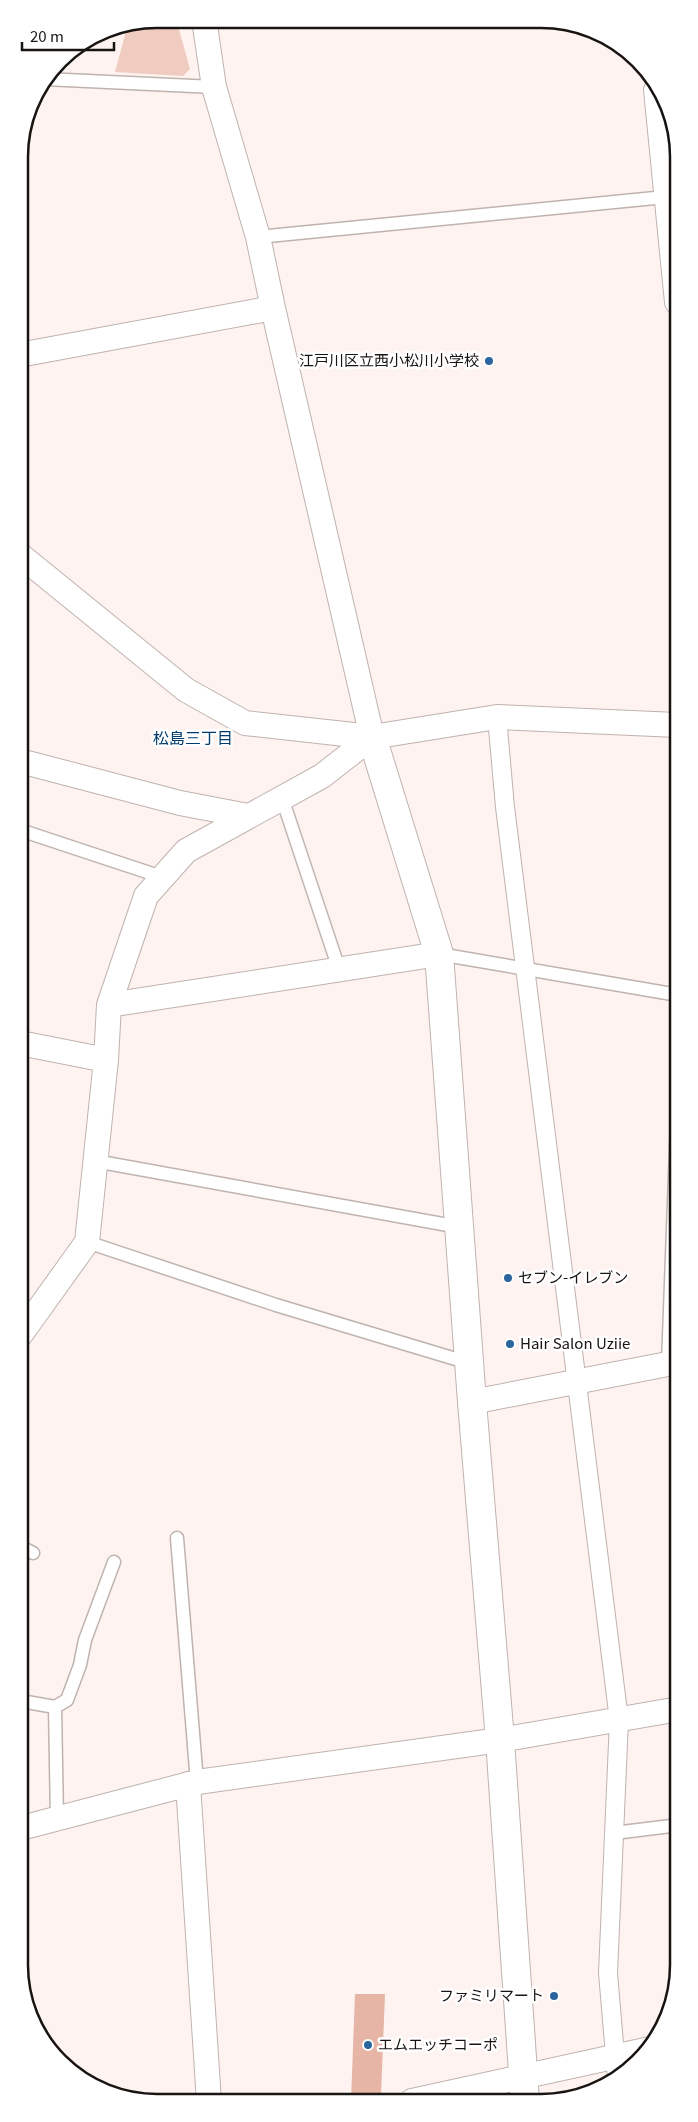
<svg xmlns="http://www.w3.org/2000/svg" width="698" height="2122" viewBox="0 0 698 2122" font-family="Georgia,'Noto Sans JP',serif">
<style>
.green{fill:#f0ccc0}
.building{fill:#e6b5a5}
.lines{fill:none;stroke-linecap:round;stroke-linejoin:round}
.service-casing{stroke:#bfb3ae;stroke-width:15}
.pedestrian-casing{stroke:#bfb3ae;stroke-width:20}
.minor-casing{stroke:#bfb3ae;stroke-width:26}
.tertiary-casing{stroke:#bfb3ae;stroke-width:30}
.service{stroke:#fff;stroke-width:12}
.pedestrian{stroke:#fff;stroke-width:18}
.minor{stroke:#fff;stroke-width:24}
.tertiary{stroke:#fff;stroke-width:28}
.poi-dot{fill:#2b659d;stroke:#fff;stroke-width:2}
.labels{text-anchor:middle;stroke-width:5;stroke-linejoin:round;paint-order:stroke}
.poi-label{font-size:15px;fill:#181412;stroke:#fff;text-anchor:start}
.neighbourhood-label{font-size:16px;fill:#003b6b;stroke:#fff}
.rim{fill:none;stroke:#181412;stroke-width:2.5}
</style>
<rect width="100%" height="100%" fill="#fef3f0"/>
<!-- green -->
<path class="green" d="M156 19H176L190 69 183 76 115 72 128 24Z"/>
<!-- building -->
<path class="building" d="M355 1994H385L381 2095 351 2101Z"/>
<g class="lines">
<defs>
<path id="service" d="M45 79 214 87
M258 237 665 197
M282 798 339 969
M20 830 162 877
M439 954 678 995
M95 1161 459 1227
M87 1242 276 1305 469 1363
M668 1364 678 1094
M177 1538 197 1782
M21 1547 33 1553
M21 1701 55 1707 57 1819
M55 1707 67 1700 80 1665 85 1640 114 1562
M614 1833 679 1825"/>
<path id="pedestrian" d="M497 717 505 807 619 1720 608 1973 617 2079"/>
<path id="minor" d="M204 19 214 87 258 237 273 308 372 737
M656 90 677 302
M19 355 273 308
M20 555 186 690 245 723 372 737 497 717 677 725
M20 761 180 803 248 816
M109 1005 439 954
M20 1043 106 1060
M21 1334 87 1242 106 1060 109 1005 146 896 186 851 322 776 372 737
M472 1402 678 1362
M188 1784 209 2101
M21 1828 197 1782 500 1740 679 1709
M412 2101 650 2049"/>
<path id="tertiary" d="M372 737 439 954 472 1402 500 1740 525 2101"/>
</defs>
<!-- service casing -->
<use href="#service" class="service-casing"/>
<!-- pedestrian casing -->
<use href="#pedestrian" class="pedestrian-casing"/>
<!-- minor casing -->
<use href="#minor" class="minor-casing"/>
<!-- tertiary casing -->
<use href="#tertiary" class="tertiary-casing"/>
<!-- service -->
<use href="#service" class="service"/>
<!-- pedestrian -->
<use href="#pedestrian" class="pedestrian"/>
<!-- minor -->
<use href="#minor" class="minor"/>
<!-- tertiary -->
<use href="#tertiary" class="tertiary"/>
</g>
<!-- markers -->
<g class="poi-dot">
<circle cx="489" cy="361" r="5"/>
<circle cx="508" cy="1278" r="5"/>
<circle cx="510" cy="1344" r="5"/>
<circle cx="554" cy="1996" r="5"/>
<circle cx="368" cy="2045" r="5"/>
</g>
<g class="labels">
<!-- poi labels -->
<g class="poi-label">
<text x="479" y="366" text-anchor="end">江戸川区立西小松川小学校</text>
<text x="518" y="1283">セブン-イレブン</text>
<text x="520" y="1349">Hair Salon Uziie</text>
<text x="544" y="2001" text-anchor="end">ファミリマート</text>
<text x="378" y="2050">エムエッチコーポ</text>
</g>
<!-- neighbourhood labels -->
<g class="neighbourhood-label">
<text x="193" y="744">松島三丁目</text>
</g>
</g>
<!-- crop -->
<path d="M0 0H698V2122H0ZM157 28H541A129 129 0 0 1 670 157V1965A129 129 0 0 1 541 2094H157A129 129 0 0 1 28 1965V157A129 129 0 0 1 157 28Z" fill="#fff" fill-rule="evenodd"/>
<path class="rim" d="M157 28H541A129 129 0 0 1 670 157V1965A129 129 0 0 1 541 2094H157A129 129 0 0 1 28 1965V157A129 129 0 0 1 157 28Z"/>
<!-- scale -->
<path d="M22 42v8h92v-8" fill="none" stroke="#181412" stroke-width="2.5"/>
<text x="30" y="42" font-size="15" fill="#181412" stroke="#ffffff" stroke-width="4" paint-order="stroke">20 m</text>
</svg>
